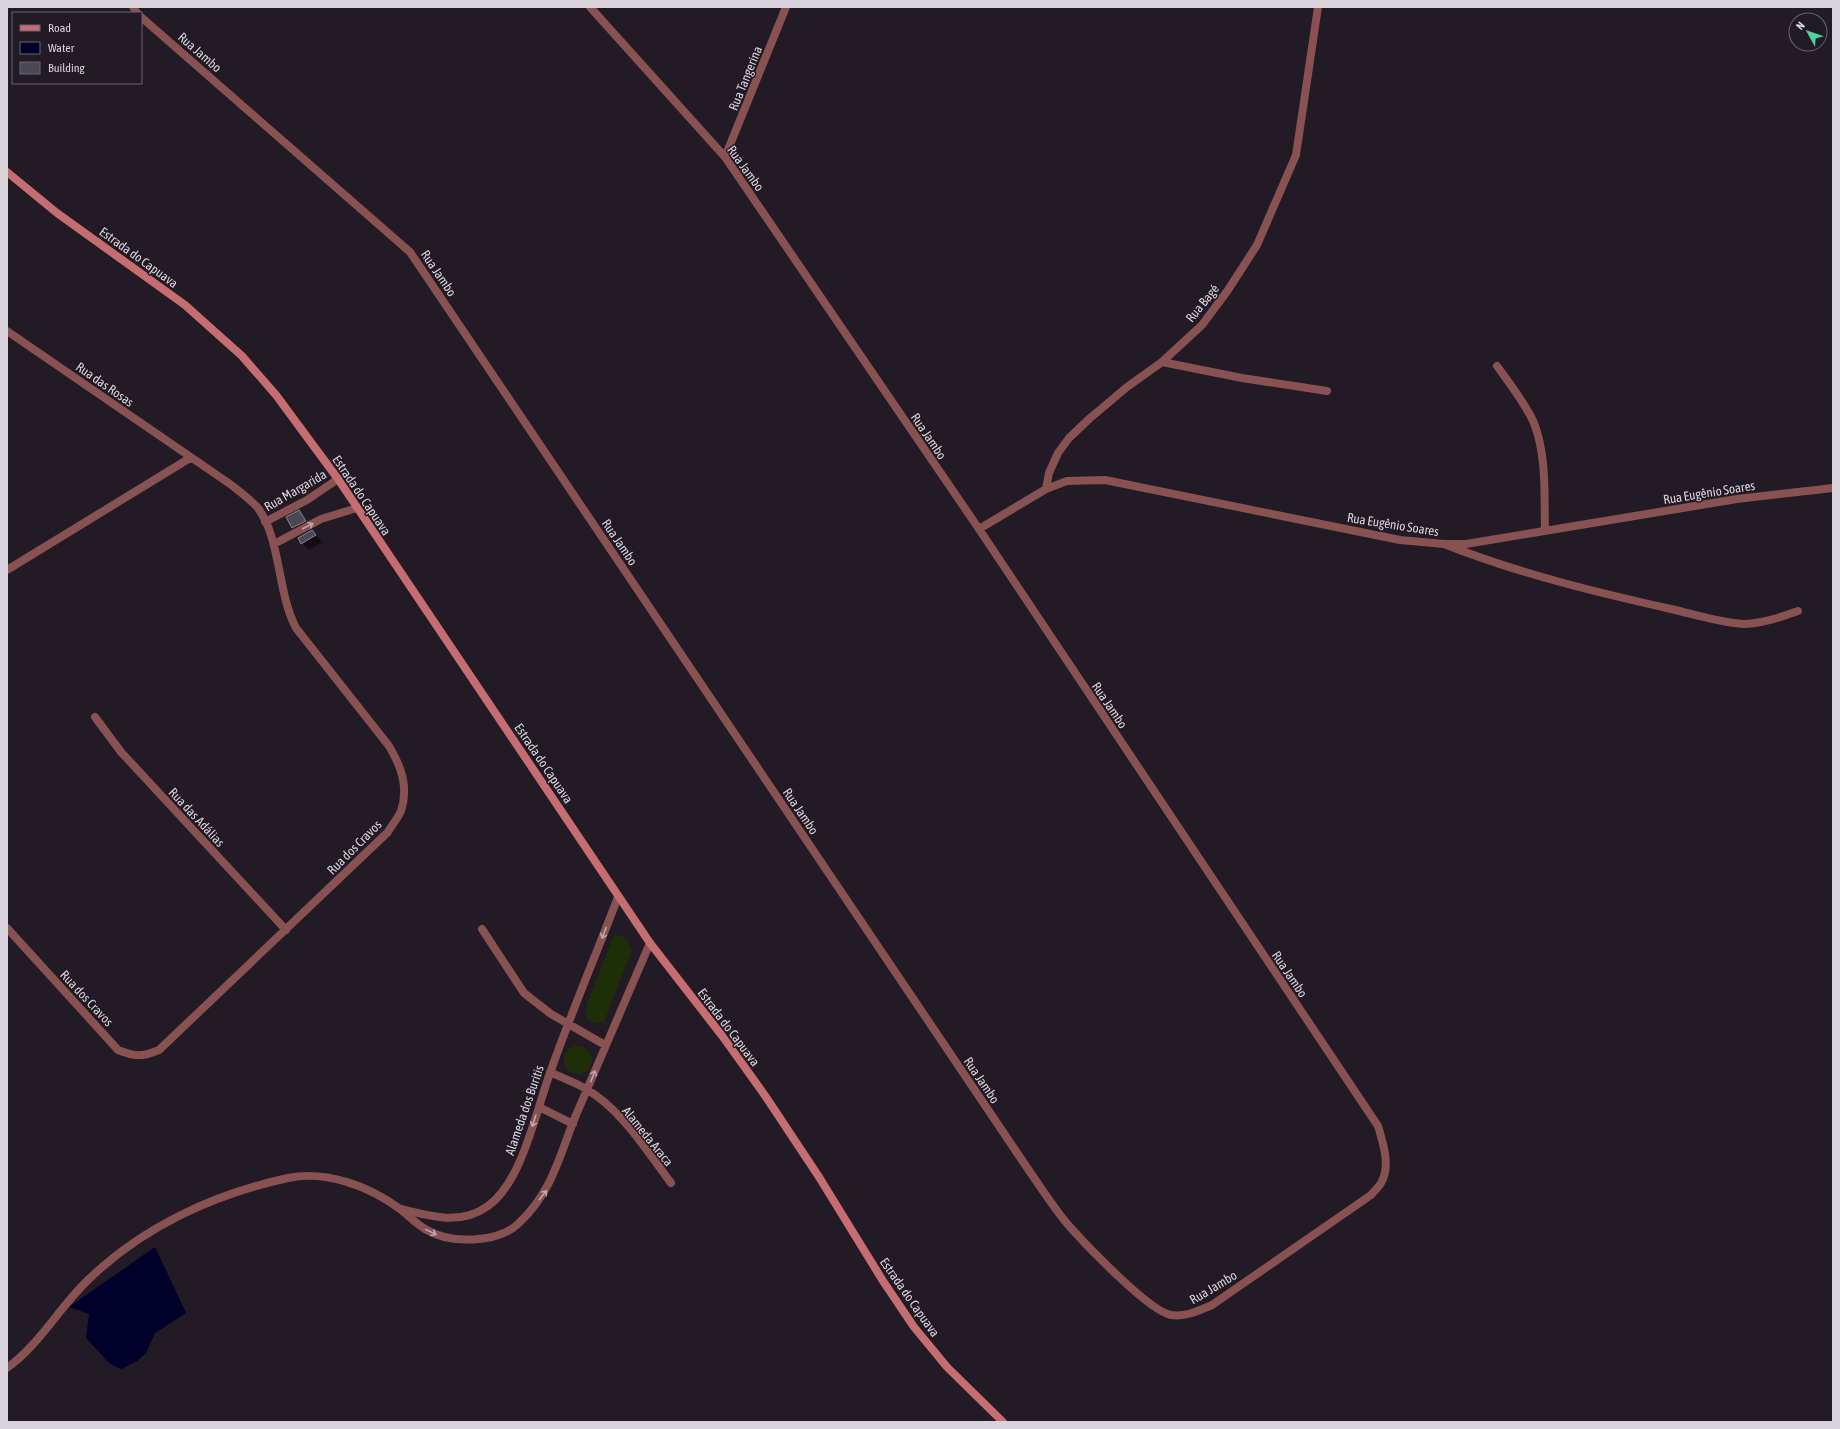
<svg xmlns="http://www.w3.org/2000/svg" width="1840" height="1429" viewBox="0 0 1840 1429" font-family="'Asap Condensed',sans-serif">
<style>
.green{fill:#1e2f07}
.water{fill:#00002a}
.shadow{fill:#0007}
.building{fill:#4b4856;stroke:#878494}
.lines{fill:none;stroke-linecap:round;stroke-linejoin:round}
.service{stroke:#885152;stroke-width:8}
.minor{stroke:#885152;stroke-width:8}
.secondary{stroke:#c56d70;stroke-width:8}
.oneway{stroke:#bda6ab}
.labels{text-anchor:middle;stroke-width:3;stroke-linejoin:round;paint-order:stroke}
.street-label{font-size:13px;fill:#d9d4db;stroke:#221a25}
</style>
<rect width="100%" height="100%" fill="#221a25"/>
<!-- green -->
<path class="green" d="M614 935 626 937 632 950 604 1022 593 1023 586 1018 587 1004Z
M564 1060a14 14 0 1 1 28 0a14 14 0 1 1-28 0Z"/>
<!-- water -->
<path class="water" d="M155 1247 186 1313 155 1333 146 1353 137 1361 121 1369 110 1364 86 1338 89 1314 69 1307Z"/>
<!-- shadow -->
<path class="shadow" d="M299 512 312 528 300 534 293 527Z
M312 531 322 542 309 550 302 543Z"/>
<!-- building -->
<path class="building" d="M299 510 306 521 292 528 286 517Z
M312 530 316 535 301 544 298 538Z"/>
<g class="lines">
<!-- service -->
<path class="service" d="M1162 362 1242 378 1327 391
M1497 366C1510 384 1525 403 1534 423 1547 457 1544 495 1545 530
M1444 544C1517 573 1595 592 1671 609 1693 614 1724 624 1745 624 1764 623 1781 617 1798 611"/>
<!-- minor -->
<path class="minor" d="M133 7 137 13
M141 17 410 252 1032 1175C1044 1192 1056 1211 1070 1227 1087 1246 1149 1311 1171 1315 1186 1317 1198 1311 1212 1305L1371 1195C1374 1191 1379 1187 1381 1183 1391 1166 1383 1143 1378 1126L979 529 725 157 590 7
M725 157 786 7
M7 331 230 484C240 492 250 499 258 508 281 539 277 592 296 628L389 746C401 766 409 787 401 811 398 818 392 825 388 832L159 1050C142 1057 136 1057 118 1050L7 928
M1046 489 1049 473 1058 453 1069 438 1089 419 1127 387 1162 362 1202 325 1228 290 1257 245 1296 155 1318 7
M265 522 307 500 338 479
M979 529 1046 489 1067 481 1105 480 1400 540 1444 544H1466L1737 499 1833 488
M274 544 321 519 357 508
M7 570 190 458
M95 717 121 752 286 930
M482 929 524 993 551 1014 605 1045
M550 1072C562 1078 575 1082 586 1089 621 1109 647 1151 671 1183
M539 1107 573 1124
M401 1209C431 1216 460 1226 488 1206 522 1182 536 1111 550 1073 571 1013 596 955 618 897
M7 1368C39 1345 59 1308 87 1281 142 1227 214 1194 288 1178 326 1170 369 1186 400 1209 408 1215 415 1223 425 1229 449 1244 498 1244 519 1223 553 1191 559 1156 576 1115 601 1058 625 1000 650 943"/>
<!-- secondary -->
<path class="secondary" d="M7 172 57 213 185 305 242 356 276 395 338 479 650 943 723 1037 766 1097 819 1177 883 1281 914 1327 947 1367 1003 1422"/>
</g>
<!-- one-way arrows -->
<defs><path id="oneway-shaft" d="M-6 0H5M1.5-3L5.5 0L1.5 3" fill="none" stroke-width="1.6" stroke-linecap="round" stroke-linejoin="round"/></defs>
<g class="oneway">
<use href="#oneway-shaft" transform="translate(308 526) rotate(-28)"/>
<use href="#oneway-shaft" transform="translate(604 933) rotate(111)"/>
<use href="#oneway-shaft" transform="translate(593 1076) rotate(-69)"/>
<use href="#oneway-shaft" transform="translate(534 1121) rotate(108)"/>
<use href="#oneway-shaft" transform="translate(543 1195) rotate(-52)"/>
<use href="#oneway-shaft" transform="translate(431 1232) rotate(26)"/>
</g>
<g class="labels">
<!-- street labels -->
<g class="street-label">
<text transform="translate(200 52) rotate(41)" y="5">Rua Jambo</text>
<text transform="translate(745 78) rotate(-68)" y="5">Rua Tangerina</text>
<text transform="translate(746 168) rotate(54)" y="5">Rua Jambo</text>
<text transform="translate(139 257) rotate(36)" y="5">Estrada do Capuava</text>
<text transform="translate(439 273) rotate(56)" y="5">Rua Jambo</text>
<text transform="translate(1202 303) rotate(-51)" y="5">Rua Bagé</text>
<text transform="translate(105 384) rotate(35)" y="5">Rua das Rosas</text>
<text transform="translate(929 436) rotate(56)" y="5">Rua Jambo</text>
<text transform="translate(295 490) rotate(-30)" y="5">Rua Margarida</text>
<text transform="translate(1709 492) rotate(-9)" y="5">Rua Eugênio Soares</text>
<text transform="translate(362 495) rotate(56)" y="5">Estrada do Capuava</text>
<text transform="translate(1393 524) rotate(9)" y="5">Rua Eugênio Soares</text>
<text transform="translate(620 542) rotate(56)" y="5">Rua Jambo</text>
<text transform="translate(1110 705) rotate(56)" y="5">Rua Jambo</text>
<text transform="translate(544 763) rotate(56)" y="5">Estrada do Capuava</text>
<text transform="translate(801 811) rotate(56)" y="5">Rua Jambo</text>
<text transform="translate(197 817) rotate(47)" y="5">Rua das Adálias</text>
<text transform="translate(354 847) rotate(-45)" y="5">Rua dos Cravos</text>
<text transform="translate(1290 974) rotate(56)" y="5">Rua Jambo</text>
<text transform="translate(87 998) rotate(47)" y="5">Rua dos Cravos</text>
<text transform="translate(729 1027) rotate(53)" y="5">Estrada do Capuava</text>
<text transform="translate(982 1080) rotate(56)" y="5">Rua Jambo</text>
<text transform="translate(524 1110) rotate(-71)" y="5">Alameda dos Buritis</text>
<text transform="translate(648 1136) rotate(51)" y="5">Alameda Araca</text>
<text transform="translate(1213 1287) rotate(-31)" y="5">Rua Jambo</text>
<text transform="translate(910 1297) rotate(55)" y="5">Estrada do Capuava</text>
</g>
</g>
<!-- border -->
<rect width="1840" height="1429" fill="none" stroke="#d9d4db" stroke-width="16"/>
<!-- legend -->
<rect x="12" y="12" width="130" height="72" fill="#221a25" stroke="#6b646e"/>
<rect x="20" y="25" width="20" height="6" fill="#c56d70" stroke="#6b646e"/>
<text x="48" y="32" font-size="12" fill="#d9d4db">Road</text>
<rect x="20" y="42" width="20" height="12" fill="#00002a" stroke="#6b646e"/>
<text x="48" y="52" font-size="12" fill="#d9d4db">Water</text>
<rect x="20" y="62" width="20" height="12" fill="#4b4856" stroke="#6b646e"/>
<text x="48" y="72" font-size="12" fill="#d9d4db">Building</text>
<!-- north arrow -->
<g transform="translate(1808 32) rotate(310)"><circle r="19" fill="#221a25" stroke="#6b646e"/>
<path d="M0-3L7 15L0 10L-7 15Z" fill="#4ad49c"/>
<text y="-6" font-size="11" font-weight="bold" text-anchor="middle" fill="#d9d4db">N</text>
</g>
</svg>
